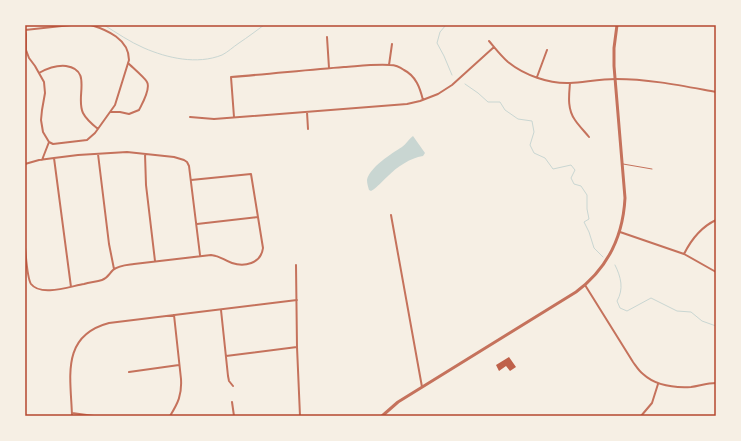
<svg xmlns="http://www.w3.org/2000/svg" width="741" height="441" viewBox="0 0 741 441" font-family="Inter,sans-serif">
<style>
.water{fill:#c9d6d2}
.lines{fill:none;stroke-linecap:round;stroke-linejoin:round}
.stream{stroke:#c9d6d2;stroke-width:1}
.building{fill:#bf614a}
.service{stroke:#c5725c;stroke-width:1}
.minor{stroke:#c5725c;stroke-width:2}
.tertiary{stroke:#c5725c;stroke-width:3}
.neatline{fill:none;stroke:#b5482f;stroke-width:1.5}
</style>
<rect width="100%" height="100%" fill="#f6efe4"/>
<!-- water -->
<path class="water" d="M413 136 425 153 423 156C410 158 397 167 388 176 382 181 378 187 371 191L369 190C368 187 367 183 367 180 369 168 392 153 402 147 406 144 409 139 413 136Z"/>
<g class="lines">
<!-- stream -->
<path class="stream" d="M104 25C117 33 130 42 144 48 167 58 197 65 222 55 228 52 233 47 239 43 248 37 256 31 264 25
M446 25 440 32 437 43 444 56 452 75
M465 84 478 93 488 102H500L505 110 518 119 532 121 534 132 530 145 534 153 545 158 553 169 571 165 575 170 571 178 574 184 581 186 587 195V209L589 219 584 222 589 232 594 248 603 257
M615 265C621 277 624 289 617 301L620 308 627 311 651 298 677 311 691 312 702 321 716 326"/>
</g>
<!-- building -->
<path class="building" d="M509 357 516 367 510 371 506 366 499 371 496 365Z"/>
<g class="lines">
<!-- service -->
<path class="service" d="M623 164 652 169"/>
<!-- minor -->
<path class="minor" d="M25 30 26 34V50L29 58 35 66 44 82 45 93 42 110 41 120 43 132 49 142 53 144 87 140 95 133 115 105 129 60C129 39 107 30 91 25
M25 30 71 25
M327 37 329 68
M489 41C495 48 501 56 508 62 524 75 549 84 570 83 585 82 601 79 616 79 650 79 683 86 716 92
M389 65 392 44
M39 73C48 68 56 65 66 66 93 70 75 97 83 113 86 119 93 125 98 129
M537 77 547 50
M570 83C569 95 567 109 575 120 579 126 585 132 589 137
M110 112H120L129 114 139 110C142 104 151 89 147 82 145 78 132 67 128 63
M307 112 308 129
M190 117 214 119 407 104 420 101 438 94 452 85 494 47
M234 117 231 77C269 74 306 70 344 67 359 66 375 64 390 65 395 65 400 67 404 70 416 76 420 88 423 100
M98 154 109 244 114 269
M145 154 146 185 155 261
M54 158 71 287
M42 160 49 142
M25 164 39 160 54 158 78 155 127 152 174 157 184 160 187 162 189 166 200 255
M391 215 422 387
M197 224 258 217
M620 232 684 254 716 272
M25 248C26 255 27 278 31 284 41 297 71 286 84 284 90 282 96 282 102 280 108 278 109 274 113 270 119 265 127 265 134 264L211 255C221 256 223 260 232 263 244 267 261 264 263 248L251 174 191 180
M684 254C691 240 701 227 716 220
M296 265 297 347 300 416
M585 285 633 362C636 366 639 371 643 374 656 386 673 388 691 387 699 386 707 383 716 383
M221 310 228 376 229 381 233 386
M226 356 297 347
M129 372 179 365
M232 402 234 416
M72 413 94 416
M72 416C71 378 60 336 109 323L297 300
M170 416C178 403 182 395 181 379L174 315
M641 416 652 403 658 384"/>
<!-- tertiary -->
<path class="tertiary" d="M382 416 398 402 576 292C607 269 623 237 625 198L614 66V48L617 25"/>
</g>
<!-- border -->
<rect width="741" height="441" fill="none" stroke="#f6efe4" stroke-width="52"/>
<rect x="26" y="26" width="689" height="389" class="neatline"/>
</svg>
